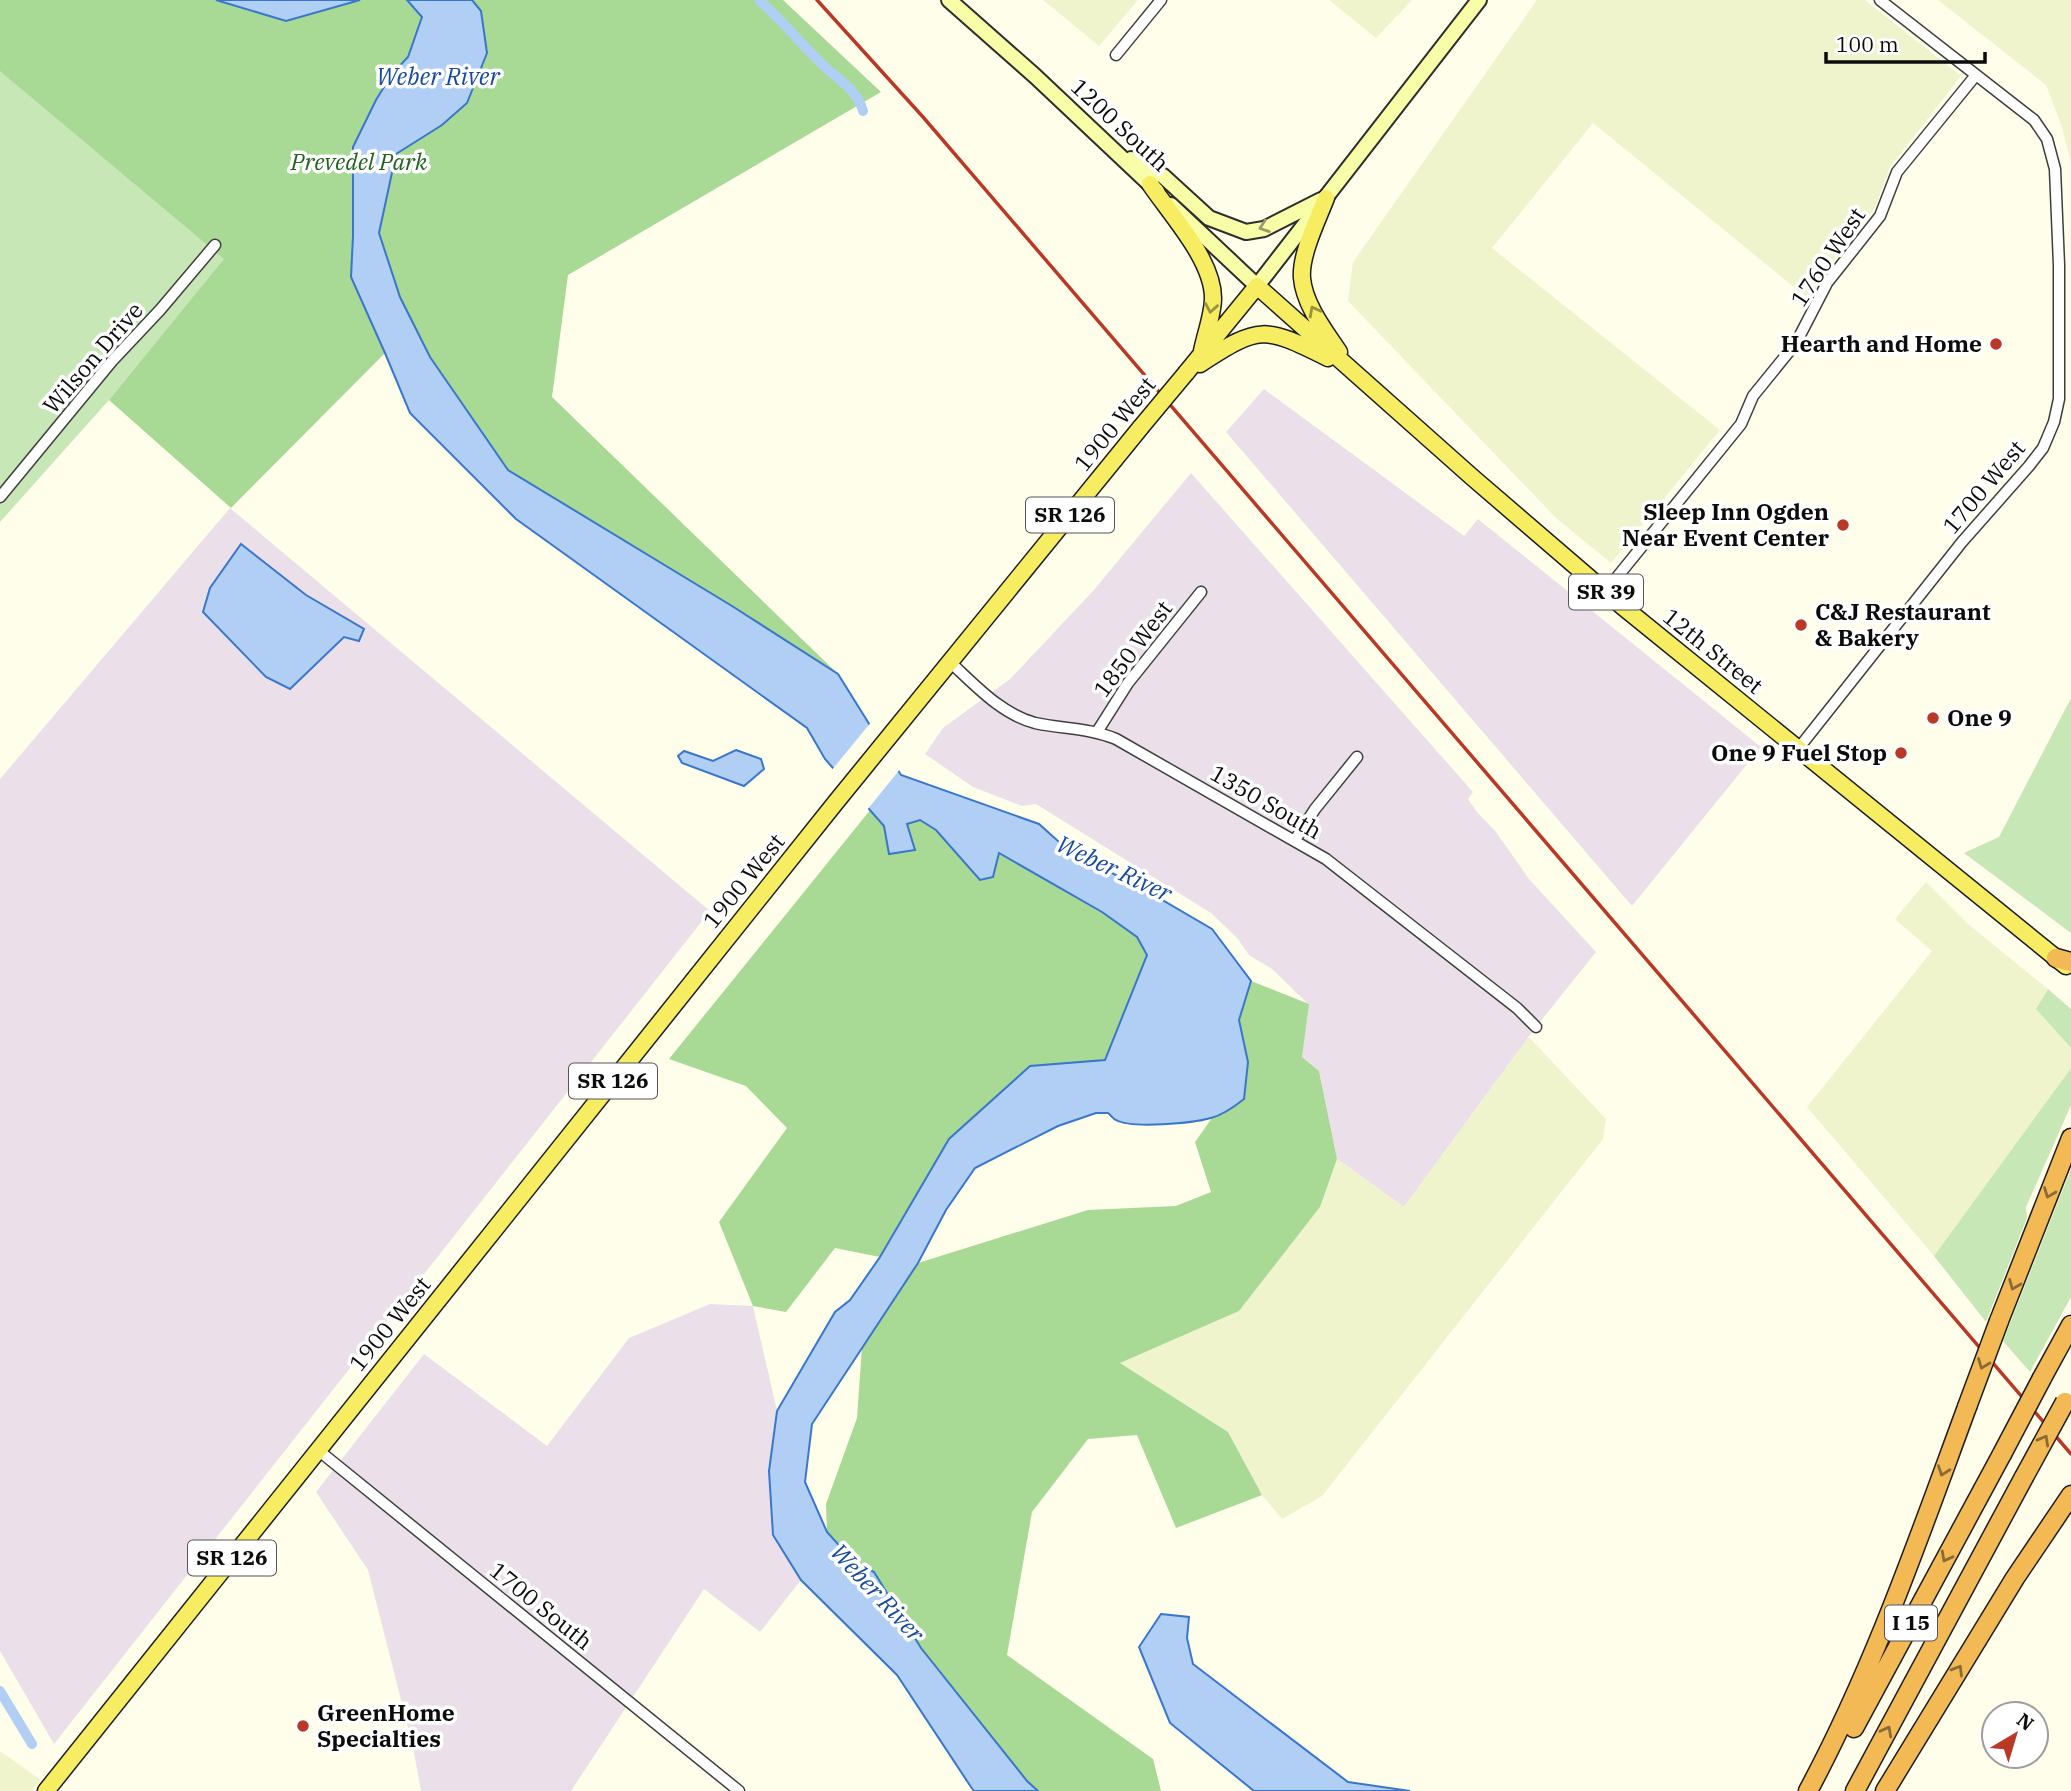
<svg xmlns="http://www.w3.org/2000/svg" width="2071" height="1791" viewBox="0 0 2071 1791" font-family="'IBM Plex Serif',serif">
<style>
.industrial{fill:#ebe0ea}
.farmland{fill:#f0f4cc}
.green{fill:#c7e8b6}
.forest{fill:#a8d995}
.water{fill:#b1cff5;stroke:#3877cb;stroke-width:2}
.pier{fill:#fffeeb}
.lines{fill:none;stroke-linecap:round;stroke-linejoin:round}
.canal{stroke:#b1cff5;stroke-width:10}
.street-casing{stroke:#3f3f3f;stroke-width:13}
.secondary-casing{stroke:#2e2e2e;stroke-width:18}
.primary-casing{stroke:#1d1d1d;stroke-width:19}
.highway-casing{stroke:#1d1d1d;stroke-width:21}
.street{stroke:#fff;stroke-width:10}
.secondary{stroke:#f8fea7;stroke-width:14}
.primary{stroke:#f7ed63;stroke-width:16}
.highway{stroke:#f3b955;stroke-width:18}
.rail{stroke:#ba3926;stroke-width:3.5}
.primary-bridge-casing{stroke:#1d1d1d;stroke-width:19;stroke-linecap:butt}
.highway-bridge-casing{stroke:#1d1d1d;stroke-width:21;stroke-linecap:butt}
.primary-bridge{stroke:#f7ed63;stroke-width:16}
.highway-bridge{stroke:#f3b955;stroke-width:18}
.oneway{stroke:#9a9d69}
.oneway2{stroke:#999340}
.oneway3{stroke:#8b6b34}
.poi-dot{fill:#ba3926;stroke:#fff;stroke-width:2.5}
.labels{text-anchor:middle;stroke-width:7;stroke-linejoin:round;paint-order:stroke}
.shield{fill:#fff;stroke:#555;stroke-width:2}
.shield-label{font-size:21px;font-weight:bold;fill:#0c0c0c}
.street-label{font-size:23px;fill:#0c0c0c;stroke:#fff}
.park-label{font-size:23px;font-style:italic;fill:#20621d;stroke:#fff}
.poi-label{font-size:23px;font-weight:bold;fill:#0c0c0c;stroke:#fff;text-anchor:end}
.water-label{font-size:24px;font-style:italic;fill:#174a9c;stroke:#fff}
</style>
<rect width="100%" height="100%" fill="#fffeeb"/>
<!-- industrial -->
<path class="industrial" d="M1264 389 1464 536 1478 519 1761 747 1632 906 1226 432Z
M1191 473 1473 792 1468 799 1477 812 1496 832 1529 879 1596 952 1536 1027 1404 1207 1337 1159 1319 1071 1302 1057 1308 1004 1272 969 1249 955 1238 939 1211 913 1036 804 1022 806 973 787 925 754 943 728 1010 679 1093 591Z
M230 508 710 911 54 1744 0 1651V779Z
M710 1304 753 1306 777 1411 769 1471 773 1534 801 1580 760 1632 704 1589 571 1791H421L413 1747 368 1570 316 1492 424 1354 547 1446 629 1338Z"/>
<!-- farmland -->
<path class="farmland" d="M1043 0H1138L1099 46Z
M1329 0H1412L1376 38Z
M1537 0H1865L1961 76 1890 167 1875 208 1822 275 1810 300 1593 123 1492 248 1720 430 1611 563 1557 519 1348 301 1353 262Z
M1938 0H2071V162L2062 127 2046 85Z
M1926 882 1968 924 2048 989 2036 1009 2071 1048V1068L1934 1256 1807 1107 1932 951 1895 919Z
M1529 1037 1606 1119 1603 1139 1322 1496 1282 1519 1262 1495 1228 1432 1119 1363 1239 1311 1320 1207 1337 1159 1404 1207Z
M0 1751 41 1780 32 1791H0Z"/>
<!-- green -->
<path class="green" d="M0 0H720L224 260 109 400 0 522Z
M2071 698V933L1964 853 1999 837Z
M2048 989 2071 1009V1048L2036 1009Z
M2071 1068V1105L2026 1207 2027 1218 1986 1322 1934 1256Z
M2071 1169V1297L2030 1372 2003 1341Z"/>
<!-- forest -->
<path class="forest" d="M0 0H216L286 21 360 0H407L422 17 408 57 392 74 376 100 353 147V236L351 277 385 353 231 508 109 400 224 259 0 71Z
M472 0H783L881 92 568 275 552 397 838 674 732 606 508 471 430 357 400 297 379 233 396 154 442 125 467 103 487 53 481 11Z
M871 809 884 826 920 820 936 829 980 880 998 853 1102 912 1137 937 1148 955 1105 1060 1029 1066 949 1139 880 1257 835 1248 786 1312 753 1306 719 1222 787 1128 746 1086 669 1059Z
M1251 981 1309 1004 1302 1057 1319 1071 1337 1159 1320 1207 1239 1311 1120 1363 1228 1432 1262 1495 1176 1528 1137 1435 1088 1439 1032 1512 1007 1655 1153 1759 1161 1791H1038L1027 1781 921 1648 874 1572 853 1561 827 1532 826 1504 857 1418 862 1347 918 1263 1088 1210 1176 1206 1211 1192 1195 1142 1212 1118 1230 1110 1248 1062 1239 1020Z"/>
<!-- water -->
<path class="water" d="M216 0H360L286 21Z
M407 0H472L481 11 487 53 467 103 442 125 396 154 379 233 400 297 430 357 508 470 732 606 838 674 901 775 1039 824 1069 851 1145 890 1212 929 1251 981 1239 1020 1248 1062 1244 1099C1234 1107 1223 1115 1211 1118 1193 1123 1132 1129 1116 1120 1113 1119 1111 1115 1108 1113H1096L1058 1126 975 1168 946 1210 918 1263 812 1424 805 1482 827 1532 853 1561 874 1572 921 1648 1027 1781 1038 1791H974L971 1787 897 1675 801 1580 773 1535 769 1471 777 1411 835 1312 850 1300 880 1257 949 1139 1030 1066 1105 1060 1147 955 1137 937 1102 912 999 853 993 877 980 880 936 830 920 820 907 824 915 850 889 854 884 826 825 759 807 728 516 519 410 413 385 353 351 277 353 236V147L376 100 392 74 408 57 422 17Z
M241 544 306 595 364 629 359 641 344 637 290 689 266 677 203 612 210 588Z
M736 750 761 759 764 769 744 786 682 763 678 756 684 751 713 761Z
M1161 1614 1189 1617 1187 1638 1193 1664 1348 1782 1410 1791H1254L1170 1723 1139 1647Z"/>
<!-- pier -->
<path class="pier" d="M872 721 901 768 867 810 831 771Z"/>
<g class="lines">
<!-- canal -->
<path class="canal" d="M759 0C782 20 802 45 824 66 839 80 857 90 863 111
M0 1691 32 1744"/>
<defs>
<path id="street" d="M1116 55 1161 0
M0 497 112 361 160 310 215 245
M1605 592 1741 424 1753 396 1796 343 1827 283 1880 216 1897 172 1976 75
M950 662C975 685 1001 714 1035 723 1063 729 1090 728 1116 739L1326 859 1517 1008 1536 1027
M1097 732 1128 683 1201 592
M1798 749 1962 542 2029 466 2043 448 2054 422 2059 399V265L2055 169 2047 139 2034 120 1880 0
M1295 840 1315 809 1357 757
M318 1450 739 1791"/>
<path id="secondary" d="M949 0 1035 76 1157 191
M1131 159 1163 176 1209 218 1246 232 1264 229 1321 200
M1171 205 1257 286 1479 0"/>
<path id="primary" d="M1150 184C1171 215 1213 260 1213 298 1213 315 1205 335 1202 351
M1326 198C1318 219 1300 255 1302 278 1304 304 1325 331 1339 352
M1200 364C1260 325 1264 326 1328 358
M1186 373 1257 286 1472 477 1622 606 2066 966
M46 1791 836 802 1141 427"/>
<path id="highway" d="M2056 958 2071 962
M1999 1321 2071 1138
M2042 1378 2071 1325
M1854 1728 2002 1454
M1808 1791C1874 1668 1919 1537 1967 1407
M1855 1791 2024 1477
M1885 1791 2015 1578 2071 1495"/>
</defs>
<!-- street casing -->
<use href="#street" class="street-casing"/>
<!-- secondary casing -->
<use href="#secondary" class="secondary-casing"/>
<!-- primary casing -->
<use href="#primary" class="primary-casing"/>
<!-- highway casing -->
<use href="#highway" class="highway-casing"/>
<!-- street -->
<use href="#street" class="street"/>
<!-- secondary -->
<use href="#secondary" class="secondary"/>
<!-- primary -->
<use href="#primary" class="primary"/>
<!-- highway -->
<use href="#highway" class="highway"/>
<!-- rail -->
<path class="rail" d="M817 0 923 117 2071 1454"/>
<defs>
<path id="primary-bridge" d="M1141 427 1186 373"/>
<path id="highway-bridge" d="M1967 1407 1999 1321
M2002 1454 2042 1378
M2024 1477 2065 1402"/>
</defs>
<!-- primary-bridge casing -->
<use href="#primary-bridge" class="primary-bridge-casing"/>
<!-- highway-bridge casing -->
<use href="#highway-bridge" class="highway-bridge-casing"/>
<!-- primary-bridge -->
<use href="#primary-bridge" class="primary-bridge"/>
<!-- highway-bridge -->
<use href="#highway-bridge" class="highway-bridge"/>
</g>
<!-- one-way arrows -->
<defs><path id="oneway-chevron" d="M-2-3.5L2.5 0L-2 3.5" fill="none" stroke-width="1.6" stroke-linecap="round" stroke-linejoin="round" transform="scale(1.75)"/></defs>
<use class="oneway" href="#oneway-chevron" transform="translate(1264 227) rotate(161)"/>
<g class="oneway2">
<use href="#oneway-chevron" transform="translate(1211 308) rotate(100)"/>
<use href="#oneway-chevron" transform="translate(1314 311) rotate(-118)"/>
</g>
<g class="oneway3">
<use href="#oneway-chevron" transform="translate(2049 1193) rotate(111)"/>
<use href="#oneway-chevron" transform="translate(2014 1285) rotate(112)"/>
<use href="#oneway-chevron" transform="translate(1983 1364) rotate(111)"/>
<use href="#oneway-chevron" transform="translate(2044 1440) rotate(-61)"/>
<use href="#oneway-chevron" transform="translate(1943 1471) rotate(110)"/>
<use href="#oneway-chevron" transform="translate(1946 1557) rotate(118)"/>
<use href="#oneway-chevron" transform="translate(1958 1670) rotate(-59)"/>
<use href="#oneway-chevron" transform="translate(1887 1731) rotate(-62)"/>
</g>
<!-- markers -->
<g class="poi-dot">
<circle cx="1996" cy="344" r="7"/>
<circle cx="1843" cy="525" r="7"/>
<circle cx="1801" cy="625" r="7"/>
<circle cx="1933" cy="718" r="7"/>
<circle cx="1901" cy="753" r="7"/>
<circle cx="303" cy="1726" r="7"/>
</g>
<g class="labels">
<!-- shield labels -->
<g class="shield">
<rect x="1026" y="497.5" width="88" height="35" rx="5"/>
<rect x="1569" y="574.5" width="74" height="35" rx="5"/>
<rect x="569" y="1063.5" width="88" height="35" rx="5"/>
<rect x="188" y="1540.5" width="88" height="35" rx="5"/>
<rect x="1885" y="1605.5" width="52" height="35" rx="5"/>
</g>
<g class="shield-label">
<text x="1070" y="522">SR 126</text>
<text x="1606" y="599">SR 39</text>
<text x="613" y="1088">SR 126</text>
<text x="232" y="1565">SR 126</text>
<text x="1911" y="1630">I 15</text>
</g>
<!-- street labels -->
<g class="street-label">
<text transform="translate(1120 125) rotate(43)" y="8">1200 South</text>
<text transform="translate(1828 257) rotate(-56)" y="8">1760 West</text>
<text transform="translate(93 358) rotate(-49)" y="8">Wilson Drive</text>
<text transform="translate(1115 424) rotate(-51)" y="8">1900 West</text>
<text transform="translate(1984 487) rotate(-50)" y="8">1700 West</text>
<text transform="translate(1133 649) rotate(-53)" y="8">1850 West</text>
<text transform="translate(1713 651) rotate(39)" y="8">12th Street</text>
<text transform="translate(1266 802) rotate(30)" y="8">1350 South</text>
<text transform="translate(744 881) rotate(-51)" y="8">1900 West</text>
<text transform="translate(390 1324) rotate(-51)" y="8">1900 West</text>
<text transform="translate(541 1606) rotate(39)" y="8">1700 South</text>
</g>
<!-- park labels -->
<g class="park-label">
<text x="359" y="170">Prevedel Park</text>
</g>
<!-- poi labels -->
<g class="poi-label">
<text x="1982" y="352">Hearth and Home</text>
<text x="1829" y="520">Sleep Inn Ogden<tspan x="1829" dy="26">Near Event Center</tspan></text>
<text x="1815" y="620" text-anchor="start">C&amp;J Restaurant<tspan x="1815" dy="26">&amp; Bakery</tspan></text>
<text x="1947" y="726" text-anchor="start">One 9</text>
<text x="1887" y="761">One 9 Fuel Stop</text>
<text x="317" y="1721" text-anchor="start">GreenHome<tspan x="317" dy="26">Specialties</tspan></text>
</g>
<!-- water labels -->
<g class="water-label">
<text x="438" y="85">Weber River</text>
<text transform="translate(1114 869) rotate(25)" y="8">Weber River</text>
<text transform="translate(877 1593) rotate(47)" y="8">Weber River</text>
</g>
</g>
<!-- north arrow -->
<g transform="translate(2015 1735) rotate(38)"><circle r="33" fill="#ffffff" stroke="#9e9e9e" stroke-width="2"/>
<path d="M0-5L12 26L0 18L-12 26Z" fill="#ba3926"/>
<text y="-10" font-size="19" font-weight="bold" text-anchor="middle" fill="#0c0c0c">N</text>
</g>
<!-- scale -->
<path d="M1826 52v10h159v-10" fill="none" stroke="#0c0c0c" stroke-width="3.5"/>
<text x="1836" y="52" font-size="21" fill="#0c0c0c" stroke="#ffffff" stroke-width="5" paint-order="stroke">100 m</text>
</svg>
